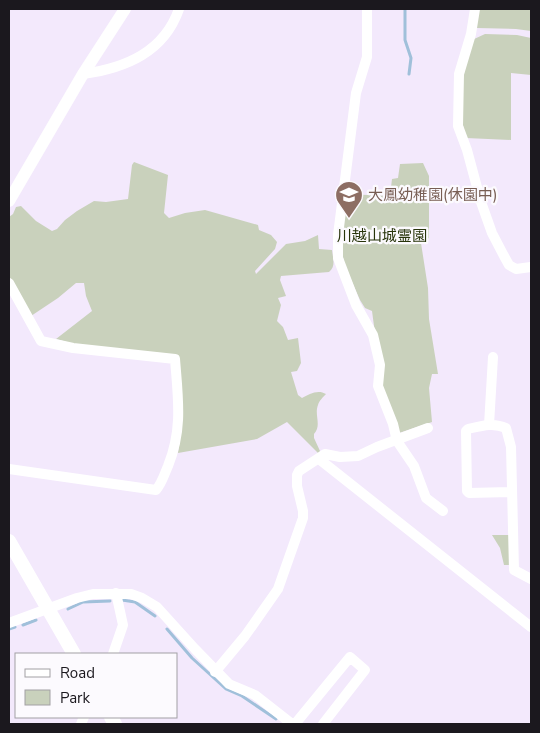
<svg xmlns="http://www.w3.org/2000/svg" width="540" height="733" viewBox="0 0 540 733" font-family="'Nunito Sans','Noto Sans JP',sans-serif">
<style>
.green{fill:#c9d1bc}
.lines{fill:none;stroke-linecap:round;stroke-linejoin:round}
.stream{stroke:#a0c0da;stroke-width:3}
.minor{stroke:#fff;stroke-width:10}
.tertiary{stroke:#fff;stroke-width:12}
.secondary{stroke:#fff;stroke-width:14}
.labels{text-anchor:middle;stroke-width:4.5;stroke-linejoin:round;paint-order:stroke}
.education-label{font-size:15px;fill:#785e54;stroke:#fcfafe;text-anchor:start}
.park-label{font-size:15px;fill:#27340a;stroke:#fcfafe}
</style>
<rect width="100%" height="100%" fill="#f3e9fc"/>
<!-- green -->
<path class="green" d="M476 9H531V31L516 29 477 28 474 26Z
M485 34 517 35 531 38V75L511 73V140L466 138C456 106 463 71 472 40Z
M134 162 168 175 164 213 169 218 185 213 205 210 258 225 259 230 271 235 277 242 275 249 255 271 256 274 286 244 305 241 318 235 319 249 332 250C333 259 336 266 329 272L281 276 280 280 286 296 278 298 281 305 277 321 283 327 288 340 298 338 301 363 297 371 291 372 298 395 302 398C309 394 318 389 326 394 323 397 319 401 318 405 314 415 322 425 314 434V438L320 451 319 454 287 422 257 439 178 453C184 417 182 391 178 355L74 344 56 339 92 311 86 296 84 283H76L58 298 31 316 9 276V217L13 214 16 207 21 206 36 221 52 231 57 229 65 220 77 211 94 201 106 202 128 199 132 165Z
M423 163 429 176V238L421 243 428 288 429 319 438 374H432L429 388 432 422 399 433 383 393 372 311 365 308 360 300 345 266 341 248 346 194 390 196 392 179 398 178 400 164Z
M492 535H510L511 565H504L500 548Z"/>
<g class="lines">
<!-- stream -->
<path class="stream" d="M405 9V40L411 58 409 74
M122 600 135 602 155 616
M68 609 83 602 110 601
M23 625 36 620
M9 629 15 627
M167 629 192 658 226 689 242 696 276 719"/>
<!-- minor -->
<path class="minor" d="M367 9V57L356 93 338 235V258L356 305 373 335 380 365 378 386 393 424 397 441 414 466 426 498 443 511
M475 9 471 34 459 74 458 126 467 150 481 202 492 233 504 256 509 265 516 269 531 267
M83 74C126 68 164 52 179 9
M9 283 41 341 73 348 175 359C178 398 183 429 168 466 164 475 162 483 156 490L9 469
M489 425 493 357
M319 459 531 627
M511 492 469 493 467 491 466 431 468 429C481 426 493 422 506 428L511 447 514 570 531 579
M9 623 77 598 93 594H131L142 598 157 607 195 649 229 684 255 695 292 724
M113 654 123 625 116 593
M215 672 245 636 278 589 303 518V511L297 486V475L299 471 325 454 340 457 358 456 377 447 428 428
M81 724 84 717
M295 724 350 657 365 670 323 724"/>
<!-- tertiary -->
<path class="tertiary" d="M9 201 83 74 125 9"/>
<!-- secondary -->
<path class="secondary" d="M9 541 74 654
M111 717 115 724"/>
</g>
<!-- icons -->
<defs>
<symbol id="school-pin" viewBox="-11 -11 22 30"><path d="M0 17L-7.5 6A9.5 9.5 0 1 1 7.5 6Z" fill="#8d6e63" stroke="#fcfafe"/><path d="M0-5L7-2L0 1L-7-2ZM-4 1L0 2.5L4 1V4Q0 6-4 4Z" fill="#fff"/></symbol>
</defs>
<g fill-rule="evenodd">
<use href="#school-pin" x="333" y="179" width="32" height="43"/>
</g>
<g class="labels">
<!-- education labels -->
<g class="education-label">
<text x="368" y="200">大鳳幼稚園(休園中)</text>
</g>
<!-- park labels -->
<g class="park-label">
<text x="382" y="241">川越山城霊園</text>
</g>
</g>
<!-- border -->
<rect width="540" height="733" fill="none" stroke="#1b181e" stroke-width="20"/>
<!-- legend -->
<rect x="15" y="653" width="162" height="65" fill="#fcfafe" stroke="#a2a0a4"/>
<rect x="25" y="669" width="25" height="8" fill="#ffffff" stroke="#a2a0a4"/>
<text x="60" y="678" font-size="15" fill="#1b181e">Road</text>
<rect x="25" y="690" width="25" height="15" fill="#c9d1bc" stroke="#a2a0a4"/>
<text x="60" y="703" font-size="15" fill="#1b181e">Park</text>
</svg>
